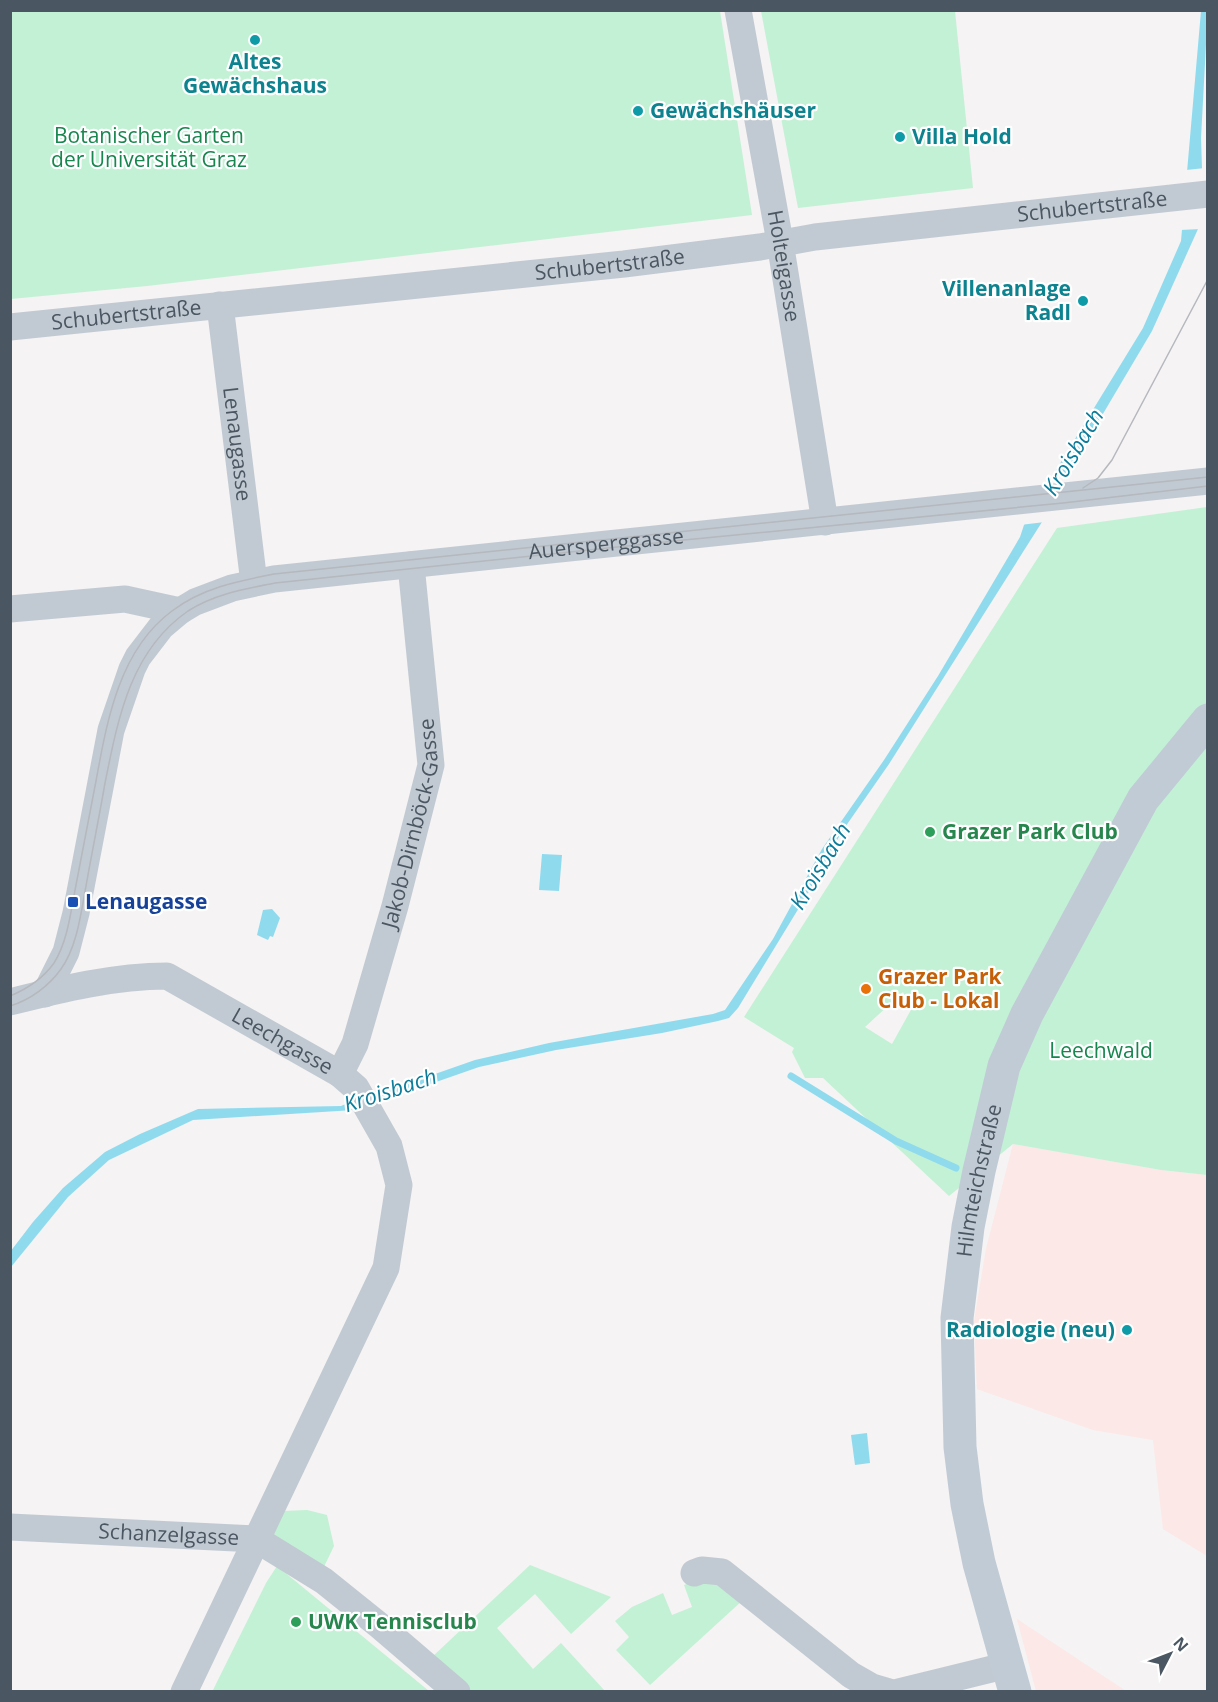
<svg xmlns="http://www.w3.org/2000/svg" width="1218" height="1702" viewBox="0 0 1218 1702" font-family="'Open Sans',sans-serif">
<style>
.medical{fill:#fce8e6}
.green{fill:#c3f1d5;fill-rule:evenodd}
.water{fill:#90daee}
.pier{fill:#f5f3f3}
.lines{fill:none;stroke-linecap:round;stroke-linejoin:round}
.stream{stroke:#90daee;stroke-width:7}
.minor{stroke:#c1cad2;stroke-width:27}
.secondary{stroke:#c1cbd6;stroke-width:33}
.tram{stroke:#b5b8bd;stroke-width:1.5}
.culture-dot{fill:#0f9aa8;stroke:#fff;stroke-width:2}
.leisure-dot{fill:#2e9e5b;stroke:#fff;stroke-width:2}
.transit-dot{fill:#1a4fb4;stroke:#fff;stroke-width:2}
.food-dot{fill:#e8710a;stroke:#fff;stroke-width:2}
.labels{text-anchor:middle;stroke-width:4.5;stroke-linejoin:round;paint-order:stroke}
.culture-label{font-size:21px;font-weight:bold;fill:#0d838f;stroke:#fff;text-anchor:start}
.park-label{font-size:21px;fill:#17864f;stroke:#fff}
.street-label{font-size:21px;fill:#4a5661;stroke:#fff}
.leisure-label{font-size:21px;font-weight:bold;fill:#27864d;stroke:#fff;text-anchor:start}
.transit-label{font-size:21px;font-weight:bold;fill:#164399;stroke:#fff;text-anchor:start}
.food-label{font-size:21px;font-weight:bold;fill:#c56008;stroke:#fff;text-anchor:start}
.water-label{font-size:22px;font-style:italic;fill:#0c7c9b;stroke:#fff}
</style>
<rect width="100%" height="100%" fill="#f5f3f3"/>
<!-- medical -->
<path class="medical" d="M1013 1144 1161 1170 1207 1175V1556L1163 1529 1153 1440 1093 1430 977 1389 974 1321 986 1249Z
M1017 1619 1126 1691H1036Z"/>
<!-- green -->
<path class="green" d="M11 10 720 11 752 215 147 286 11 299Z
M761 11H955L973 188 798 208Z
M1207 507V1175L1161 1170 1013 1144 949 1196 823 1078H805L792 1052 794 1048 744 1017 1057 528ZM903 992 912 1008 892 1044 865 1027Z
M307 1510 327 1515 334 1546 320 1575 260 1538 283 1511Z
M530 1565 611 1597 571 1634 535 1594 497 1628 533 1669 561 1643 605 1691H471L431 1658Z
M277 1566 429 1691 212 1692 266 1583Z
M702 1578 720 1581 743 1600 650 1685 616 1650 629 1637 615 1621 632 1607 663 1593 672 1615 692 1607 684 1585Z"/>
<!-- water -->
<path class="water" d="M1201 11H1207V26L1201 138 1202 168 1198 229 1152 331 1078 456 1042 522 889 764 841 833 808 893 738 1008 729 1018 718 1021 662 1033 556 1050 479 1067 396 1096 378 1099 354 1110 193 1120 109 1160 68 1197 11 1267 10 1252 33 1222 63 1188 105 1152 140 1134 198 1109 341 1106 374 1092 395 1088 475 1060 549 1043 713 1014 725 1010 773 939 822 849 884 760 938 676 1020 537 1024 525 1053 475 1143 328 1181 241Z
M542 854 562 855 559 891 539 890Z
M272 909 280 918 273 937 270 936 268 940 257 935 263 910Z
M867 1433 870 1463 855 1465 851 1435Z"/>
<!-- pier -->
<path class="pier" d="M1205 168 1201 229 1180 230 1186 170Z
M1070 474 1045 522 1020 525 1049 475Z"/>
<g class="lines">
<!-- stream -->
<path class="stream" d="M791 1076 896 1141 956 1168"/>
<!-- minor -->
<g class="minor">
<path id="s1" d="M738 10 780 242 825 522"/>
<path id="s2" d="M220 305 254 583"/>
<path id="s3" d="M10 327 624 264 760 247 815 237 1208 194"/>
<path d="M10 609 125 599 180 611"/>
<path id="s4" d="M45 994 66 952 76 913 111 730 132 669 138 657 161 627 180 611 195 602 232 588 274 579 1208 481"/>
<path id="s5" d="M10 1002C61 989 115 976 167 976L340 1074 356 1088 389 1146 399 1185 386 1268 184 1692"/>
<path id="s6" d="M340 1074 355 1044 395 906 431 765 411 565"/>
<path id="s7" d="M10 1527 256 1539 324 1581 380 1626 457 1692"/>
<path d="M694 1573 702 1570 722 1572 851 1675 872 1687 889 1692"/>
<path d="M898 1692 1008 1665"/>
</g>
<!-- secondary -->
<path class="secondary" id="s8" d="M1015 1692 979 1563 967 1504 960 1447 957 1318 968 1227 979 1171 1004 1066 1027 1014 1143 799 1208 720"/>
<!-- tram -->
<path class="tram" d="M1083 488 1098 478 1112 460 1208 279
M10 996C27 989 44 977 54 963 68 941 71 910 76 885 83 850 89 816 96 781 107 721 119 650 172 611 202 588 238 581 274 574L1208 477
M10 1006C30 1000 49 986 61 969 77 947 81 913 86 886 92 852 99 818 105 783 118 719 130 651 188 611 214 594 245 589 275 583L684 540 1063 503 1208 486"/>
</g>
<!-- markers -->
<g class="culture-dot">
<circle cx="255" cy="40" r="6"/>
<circle cx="638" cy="111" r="6"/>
<circle cx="900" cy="137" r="6"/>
<circle cx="1083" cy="301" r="6"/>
<circle cx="1127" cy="1330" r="6"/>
</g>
<g class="leisure-dot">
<circle cx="930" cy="832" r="6"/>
<circle cx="296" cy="1622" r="6"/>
</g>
<rect class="transit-dot" x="67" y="896" width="12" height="12" rx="3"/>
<circle class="food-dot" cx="866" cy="989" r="6"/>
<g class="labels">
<!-- culture labels -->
<g class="culture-label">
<text x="255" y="69" text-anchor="middle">Altes<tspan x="255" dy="24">Gewächshaus</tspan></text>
<text x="650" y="118">Gewächshäuser</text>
<text x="912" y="144">Villa Hold</text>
<text x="1071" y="296" text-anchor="end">Villenanlage<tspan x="1071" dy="24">Radl</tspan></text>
<text x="1115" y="1337" text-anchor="end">Radiologie (neu)</text>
</g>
<!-- park labels -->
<g class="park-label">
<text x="149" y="143">Botanischer Garten<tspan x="149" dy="24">der Universität Graz</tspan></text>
<text x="1101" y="1058">Leechwald</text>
</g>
<!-- street labels -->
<g class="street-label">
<text dy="7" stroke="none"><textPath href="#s3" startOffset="1089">Schubertstraße</textPath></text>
<text dy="7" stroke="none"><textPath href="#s3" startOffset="603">Schubertstraße</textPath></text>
<text dy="7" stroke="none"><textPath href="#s1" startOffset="260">Holteigasse</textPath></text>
<text dy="7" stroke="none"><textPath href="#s3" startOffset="117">Schubertstraße</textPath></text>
<text dy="7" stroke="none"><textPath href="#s2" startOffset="140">Lenaugasse</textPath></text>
<text dy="7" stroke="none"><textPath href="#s4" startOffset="848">Auersperggasse</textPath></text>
<text dy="7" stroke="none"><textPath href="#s6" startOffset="262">Jakob-Dirnböck-Gasse</textPath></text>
<text dy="7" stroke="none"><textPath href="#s5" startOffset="292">Leechgasse</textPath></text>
<text dy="7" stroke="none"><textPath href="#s8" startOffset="520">Hilmteichstraße</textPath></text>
<text dy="7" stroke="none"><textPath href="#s7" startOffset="159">Schanzelgasse</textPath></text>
</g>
<!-- leisure labels -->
<g class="leisure-label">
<text x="942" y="839">Grazer Park Club</text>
<text x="308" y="1629">UWK Tennisclub</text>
</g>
<!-- transit labels -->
<g class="transit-label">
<text x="85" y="909">Lenaugasse</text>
</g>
<!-- food labels -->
<g class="food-label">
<text x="878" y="984">Grazer Park<tspan x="878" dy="24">Club - Lokal</tspan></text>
</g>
<!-- water labels -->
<g class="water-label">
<text transform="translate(1073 452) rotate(-59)" y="8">Kroisbach</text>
<text transform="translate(820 866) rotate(-59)" y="8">Kroisbach</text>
<text transform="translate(390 1090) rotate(-18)" y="8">Kroisbach</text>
</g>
</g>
<!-- border -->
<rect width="1218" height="1702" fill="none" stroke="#4a5661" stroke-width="24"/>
<!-- north arrow -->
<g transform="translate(1170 1654) rotate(48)" stroke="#ffffff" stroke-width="4.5" paint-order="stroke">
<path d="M0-4.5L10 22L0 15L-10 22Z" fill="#4a5661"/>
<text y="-9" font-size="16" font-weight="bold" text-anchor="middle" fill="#4a5661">N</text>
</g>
</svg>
